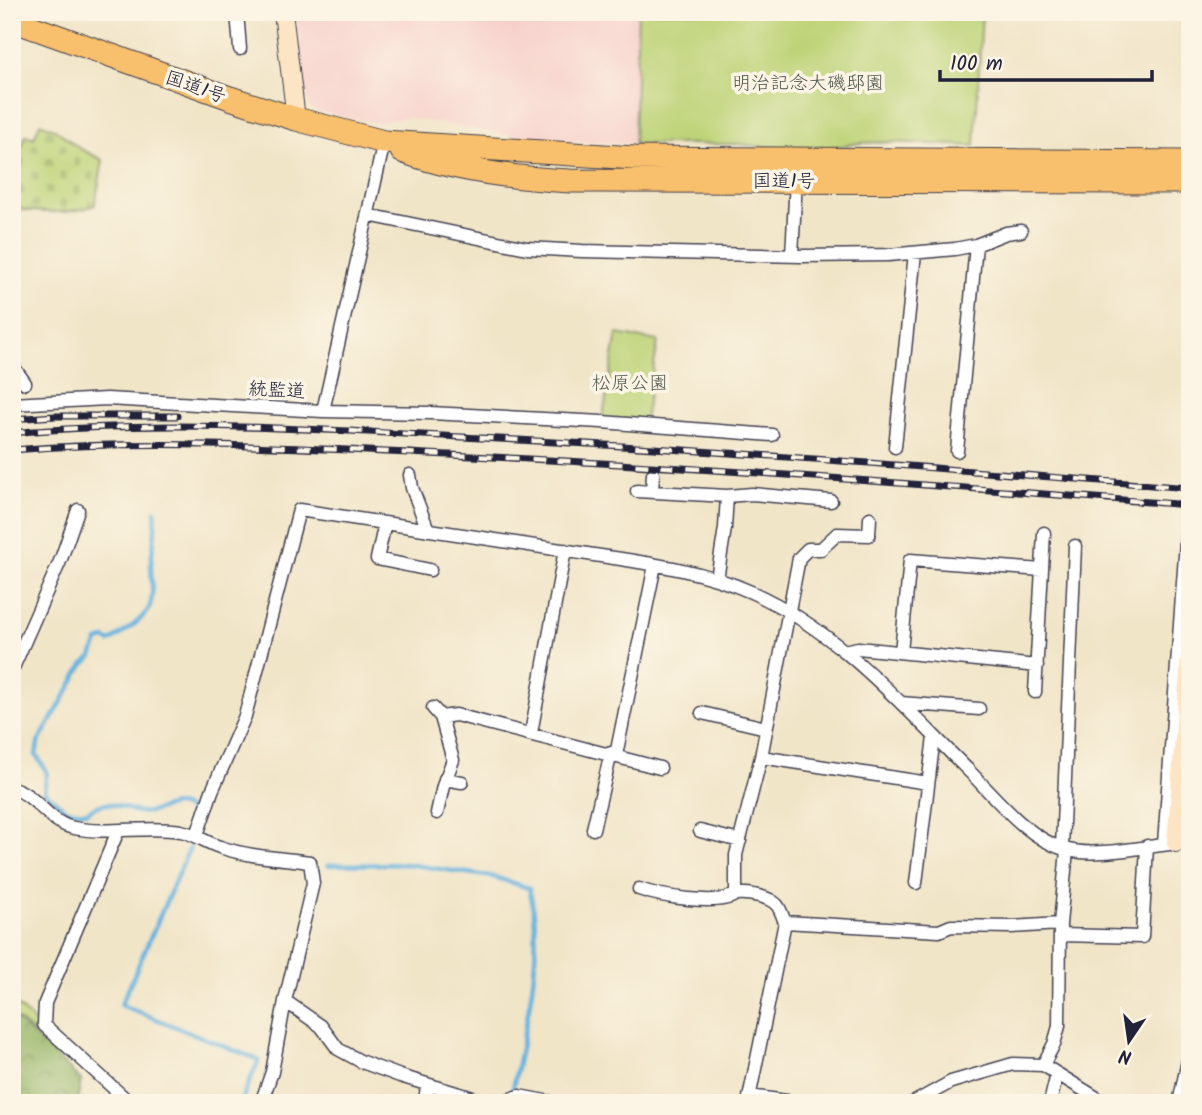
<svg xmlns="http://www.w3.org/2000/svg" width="1202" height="1115" viewBox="0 0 1202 1115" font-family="Kalam,'Klee One',sans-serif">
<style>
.built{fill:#f7d0cb}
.forest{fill:url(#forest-crowns);stroke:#5c6c52;stroke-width:2}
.cemetery{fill:url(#cemetery-stones);stroke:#707a59;stroke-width:2}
.green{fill:#bdd377;stroke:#707a59;stroke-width:2}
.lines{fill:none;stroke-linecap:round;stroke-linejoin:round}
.stream{stroke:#65b2de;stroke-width:4.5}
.street-casing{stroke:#413f50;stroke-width:15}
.secondary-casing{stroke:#413f50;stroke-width:20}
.highway-casing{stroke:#413f50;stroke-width:25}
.street{stroke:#fff;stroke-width:12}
.secondary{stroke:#fce5c4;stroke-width:18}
.highway{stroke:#f8bf6c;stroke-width:23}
.rail-casing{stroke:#22223b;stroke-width:7}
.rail{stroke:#fcf5e5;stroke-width:4.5;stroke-dasharray:13;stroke-linecap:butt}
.labels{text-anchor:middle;stroke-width:7;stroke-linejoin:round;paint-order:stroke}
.park-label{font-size:19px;fill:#50574d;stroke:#fcf5e5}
.street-label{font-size:19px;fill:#22223b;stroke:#fcf5e5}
</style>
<defs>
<pattern id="forest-crowns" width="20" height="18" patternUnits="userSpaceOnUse" patternTransform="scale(1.75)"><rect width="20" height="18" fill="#96b568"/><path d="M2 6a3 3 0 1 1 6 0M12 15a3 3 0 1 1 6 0" fill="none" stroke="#7a9357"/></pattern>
<pattern id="cemetery-stones" width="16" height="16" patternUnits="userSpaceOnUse" patternTransform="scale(1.75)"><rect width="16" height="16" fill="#bdd377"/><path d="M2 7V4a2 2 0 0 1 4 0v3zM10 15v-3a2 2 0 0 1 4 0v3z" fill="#a2b568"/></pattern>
</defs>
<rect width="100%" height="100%" fill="#fcf5e5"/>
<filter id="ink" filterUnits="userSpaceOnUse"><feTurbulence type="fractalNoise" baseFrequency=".0143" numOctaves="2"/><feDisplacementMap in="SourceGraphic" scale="14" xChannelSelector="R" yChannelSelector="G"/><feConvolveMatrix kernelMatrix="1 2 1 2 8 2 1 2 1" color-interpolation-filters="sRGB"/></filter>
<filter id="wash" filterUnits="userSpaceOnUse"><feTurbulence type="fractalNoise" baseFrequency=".00686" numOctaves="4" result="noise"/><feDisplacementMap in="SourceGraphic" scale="28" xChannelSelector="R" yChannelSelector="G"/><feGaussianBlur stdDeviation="1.57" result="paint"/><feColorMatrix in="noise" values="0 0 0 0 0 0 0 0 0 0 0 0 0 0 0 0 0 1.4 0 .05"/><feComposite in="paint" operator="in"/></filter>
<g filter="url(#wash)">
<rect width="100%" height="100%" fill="#f1e5c8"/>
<!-- built -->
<path class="built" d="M295 12H638L634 144 546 141 407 118 374 123 317 112 310 107 306 96Z"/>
<!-- forest -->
<path class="forest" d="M12 1015 81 1080 77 1103H12Z"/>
<!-- cemetery -->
<path class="cemetery" d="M40 123 55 129 79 148 103 160 95 205C71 215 37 213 12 208V172L26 135 34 138Z"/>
<!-- green -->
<path class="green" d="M638 12H982L975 146 890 142 859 143 820 150H786L740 144H634Z
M617 334 658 341 644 426 602 422Z
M12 1001 39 1026 33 1033 12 1015Z"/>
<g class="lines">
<!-- stream -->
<path class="stream" d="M155 511C157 530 152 547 151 566 151 579 155 598 148 610 139 623 123 633 110 642L105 639 98 641 92 657 83 665 38 743 36 755 47 772 44 791 66 810 87 812C113 792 125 816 150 812 166 809 176 798 191 812
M190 847 121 1005 259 1060 240 1103
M328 865 407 864 494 877 529 888C547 954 524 1027 512 1093"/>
</g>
</g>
<g filter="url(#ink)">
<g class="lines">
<defs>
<path id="street" d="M237 12 240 49
M368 215 527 248 582 251 802 256 888 255 955 249 976 245 1006 233 1021 231
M792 255 796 180
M12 365 25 383
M12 404 107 399 323 411 430 413 602 422 772 435
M323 411 384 142
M895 447 915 253
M957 451 976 245
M410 475 412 488 428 530
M637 491 727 496 725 528 717 579
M652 491 653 474
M727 496 752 494 831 501
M385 523 377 559 430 570
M843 651 858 648 1037 666
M901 652 910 560 1042 570
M12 670 61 559 78 510
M1035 692 1044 533
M901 703 979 709
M433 708 441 717 456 715 660 768
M702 713 766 728
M531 733 565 550
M616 755 655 565
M761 757 928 783
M445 779 462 782
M12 788C36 794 48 823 74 828 109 835 147 825 181 831 196 834 206 843 220 847 248 857 281 858 310 862L313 883 285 1001 272 1072 261 1103
M437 813 443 786 453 760 441 717
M593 829 611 753
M118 831 45 1003 44 1025 130 1103
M700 831 740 841
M197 835 212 791 245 716 299 510C393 524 487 538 581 553 638 562 698 568 751 592 838 630 904 707 970 772 997 799 1026 837 1064 849 1096 859 1154 844 1190 842
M1164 844 1188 514
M1062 848 1075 546
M916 883 934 737
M639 889C658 896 720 907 736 894V855L761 757 799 558 808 549H821L837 534 869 535 870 518
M736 894C747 893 769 896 777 905 781 910 783 918 785 922L939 931 951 926 1011 927 1060 924 1067 850
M1060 935 1142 937 1147 846
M285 1001 321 1026 338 1049 362 1062 400 1076 476 1099 501 1102 519 1096 556 1103
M1043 1065 1105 1103
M750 1096 801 1103
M425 1103 427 1085
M748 1103 785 922
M913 1103 951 1082 1013 1064 1043 1065 1054 1044 1059 1026 1060 924
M1050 1103 1057 1074
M1179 1103 1190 1051"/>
<path id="secondary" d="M283 12 296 119
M1176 843 1190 657"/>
<path id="highway" d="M12 20 230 98 296 119 384 142 635 158 1190 162
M402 151C455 171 513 178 570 181L1190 182"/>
</defs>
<!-- street casing -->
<use href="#street" class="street-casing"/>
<!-- secondary casing -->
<use href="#secondary" class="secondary-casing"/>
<!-- highway casing -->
<use href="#highway" class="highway-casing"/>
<!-- street -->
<use href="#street" class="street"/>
<!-- secondary -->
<use href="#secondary" class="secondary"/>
<!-- highway -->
<use href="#highway" class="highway"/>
<defs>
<path id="rail" d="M12 419 55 416H177
M12 433C162 419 312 429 462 437 705 449 947 469 1190 488
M12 450C151 439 288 447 427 454 681 465 936 486 1190 505"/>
</defs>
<!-- rail casing -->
<use href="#rail" class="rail-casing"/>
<!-- rail -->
<use href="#rail" class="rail"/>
</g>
</g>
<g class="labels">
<!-- park labels -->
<g class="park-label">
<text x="808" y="89">明治記念大磯邸園</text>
<text x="630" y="389">松原公園</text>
</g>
<!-- street labels -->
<g class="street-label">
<text transform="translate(196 86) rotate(19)" y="7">国道1号</text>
<text x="784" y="187">国道1号</text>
<text transform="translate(277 389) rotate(3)" y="7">統監道</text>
</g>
</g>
<!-- margin -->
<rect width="1202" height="1115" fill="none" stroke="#fcf5e5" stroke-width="42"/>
<!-- north arrow -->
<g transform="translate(1129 1041) rotate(193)" stroke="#fcf5e5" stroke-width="5" paint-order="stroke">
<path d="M0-5L12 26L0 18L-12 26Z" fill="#22223b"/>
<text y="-10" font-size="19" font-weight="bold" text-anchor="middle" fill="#22223b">N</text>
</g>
<!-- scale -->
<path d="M940 70v10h212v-10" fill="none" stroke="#22223b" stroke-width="3.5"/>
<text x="950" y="70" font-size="21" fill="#22223b" stroke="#fcf5e5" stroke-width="5" paint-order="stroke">100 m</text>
</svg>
